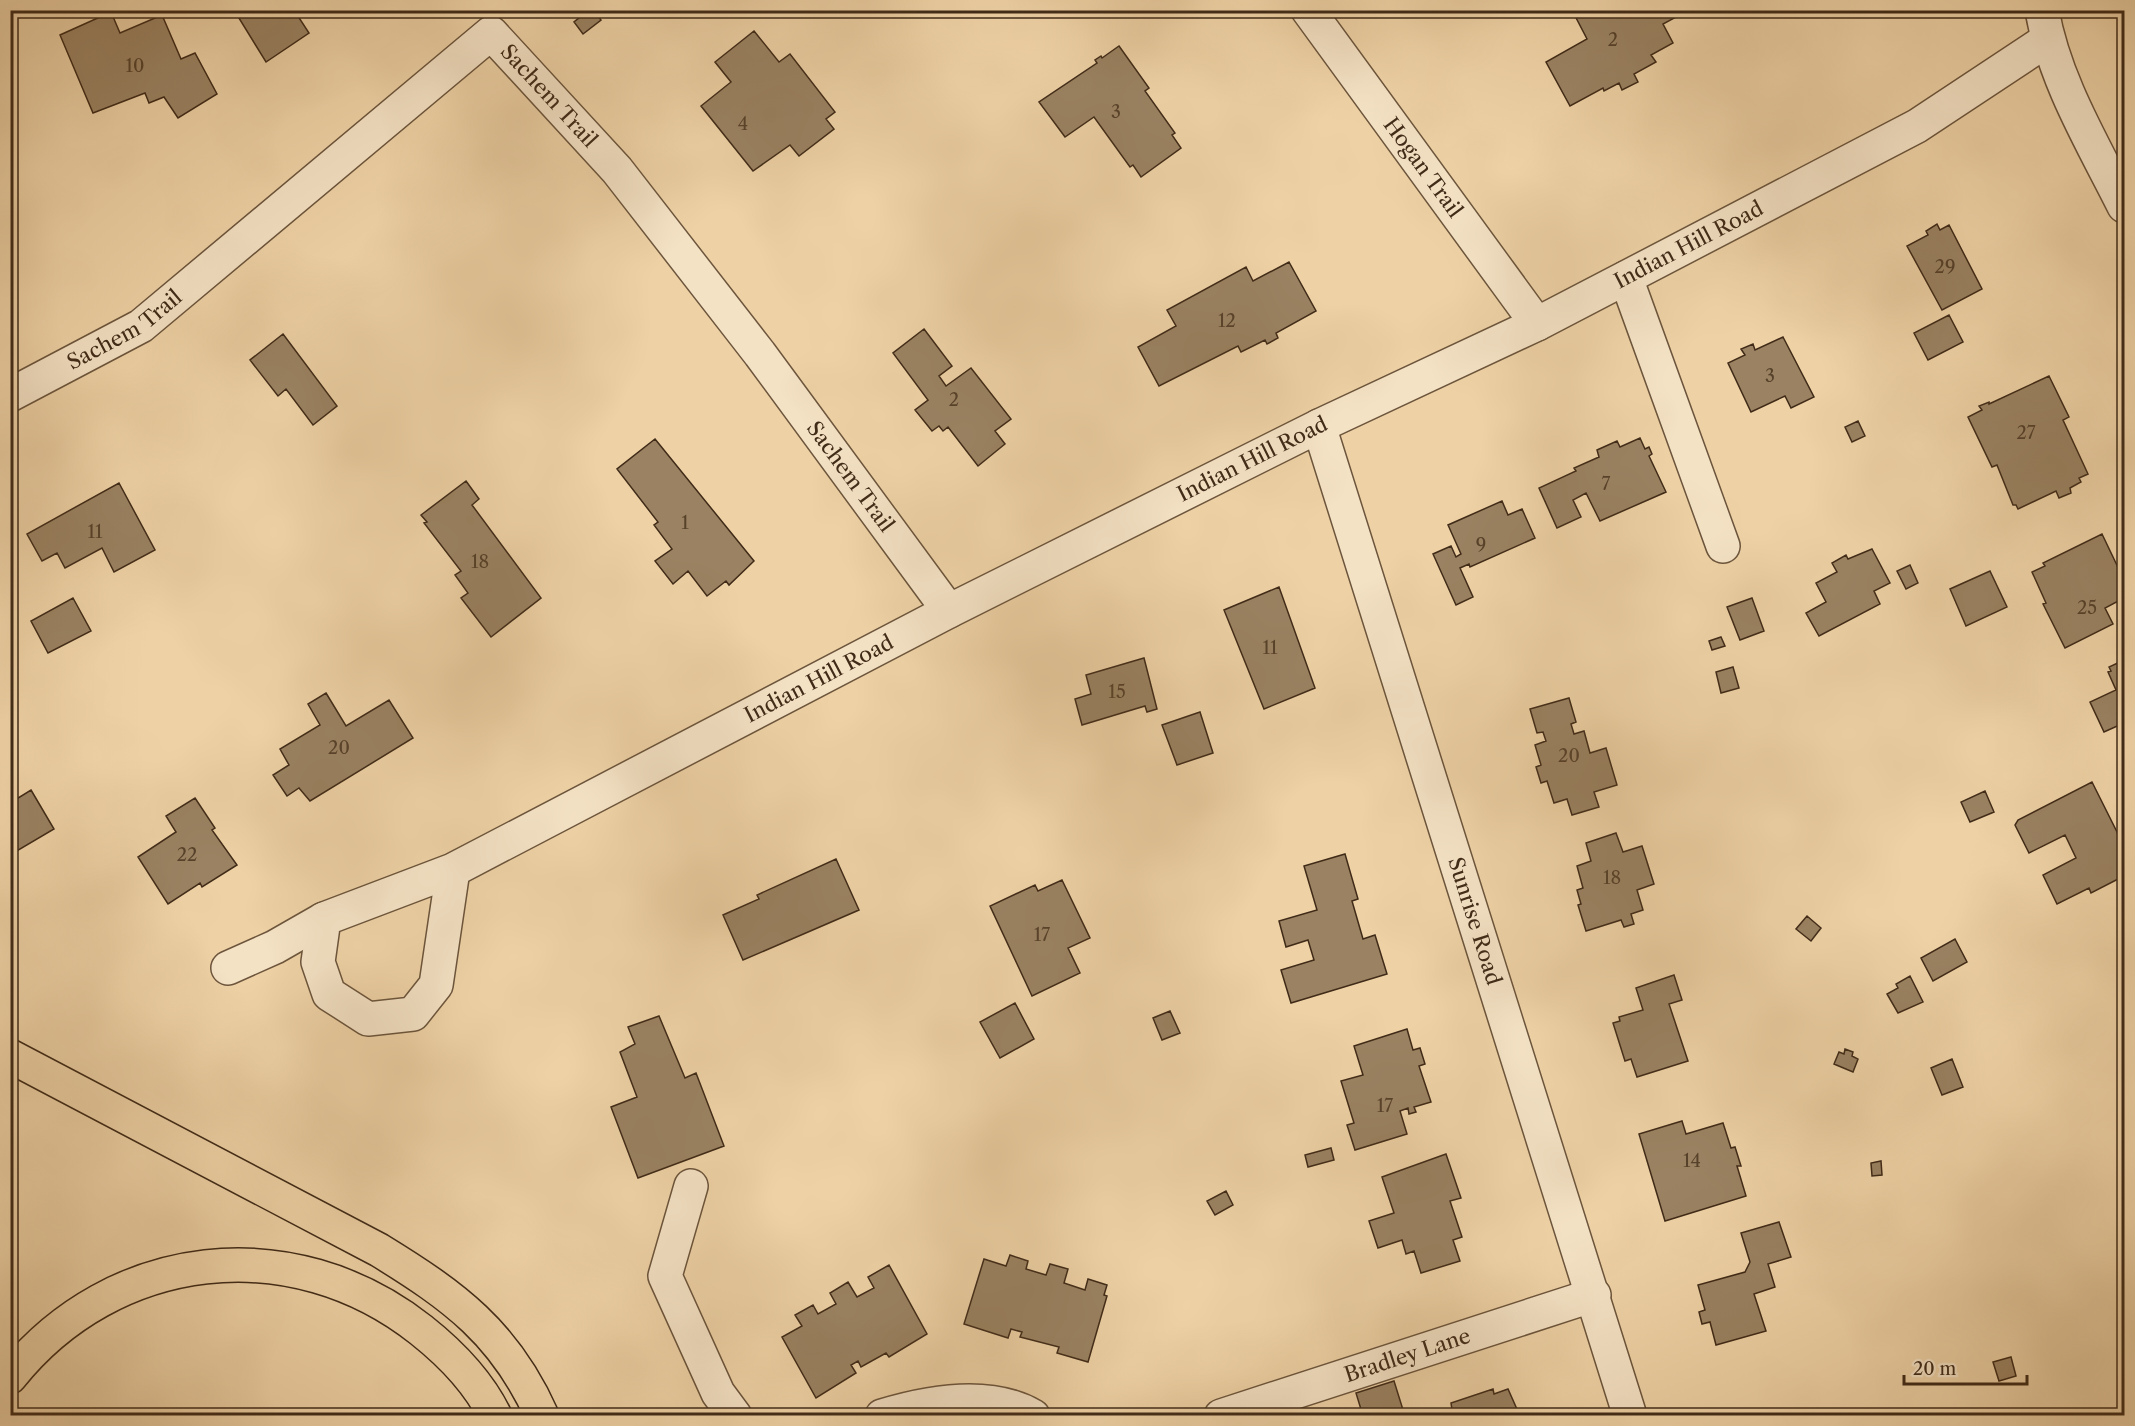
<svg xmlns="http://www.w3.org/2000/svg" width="2135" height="1426" viewBox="0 0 2135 1426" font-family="'Libre Caslon Text',serif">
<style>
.building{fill:#9a8262;stroke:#402b18;stroke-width:1.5}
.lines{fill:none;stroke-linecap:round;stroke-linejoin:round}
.minor-casing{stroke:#6c553c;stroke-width:36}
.highway-casing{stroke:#402b18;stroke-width:36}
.minor{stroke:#f4e2c5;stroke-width:33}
.highway{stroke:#eed2a6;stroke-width:33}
.labels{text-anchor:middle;stroke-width:5;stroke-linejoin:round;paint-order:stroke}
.number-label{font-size:18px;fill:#56412a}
.street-label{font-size:21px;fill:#402b18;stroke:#f4e2c5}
</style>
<rect width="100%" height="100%" fill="#eed2a6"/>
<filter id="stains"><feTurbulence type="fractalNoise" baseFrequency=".00333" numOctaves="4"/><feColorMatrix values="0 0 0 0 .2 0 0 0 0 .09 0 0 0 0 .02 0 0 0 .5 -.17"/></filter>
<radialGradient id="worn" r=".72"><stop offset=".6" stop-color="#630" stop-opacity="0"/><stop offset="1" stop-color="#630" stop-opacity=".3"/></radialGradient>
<!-- building -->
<path class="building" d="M234 10H294L309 33 266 62Z
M589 10H594L601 20 583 34 574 22Z
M1572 10H1675L1678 16 1663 24 1673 43 1651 55 1656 62 1634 74 1638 82 1622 90 1619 83 1604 91 1603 88 1570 106 1546 62 1587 39Z
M111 12 120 33 162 15 181 59 195 53 217 94 178 118 164 97 149 103 145 93 93 113 60 35Z
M754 31 779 62 790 54 835 112 826 119 834 129 799 156 790 145 753 171 701 106 731 82 715 62Z
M1119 46 1149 88 1145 91 1175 133 1172 135 1181 148 1141 177 1133 165 1130 167 1094 117 1065 137 1039 102 1097 63 1095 60 1101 56 1102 58Z
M1937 224 1940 230 1949 225 1982 289 1942 310 1907 246 1928 235 1926 231Z
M1289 262 1316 311 1276 333 1278 338 1267 344 1265 340 1241 352 1238 346 1159 386 1138 347 1176 326 1167 310 1246 267 1253 281Z
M1949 315 1963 342 1928 360 1914 333Z
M924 329 952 366 939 376 946 386 971 368 1011 419 995 431 1005 444 978 466 948 427 943 431 939 426 932 431 915 410 928 400 893 353Z
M283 334 337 406 313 425 286 389 278 396 250 360Z
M1783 337 1814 397 1791 408 1785 396 1751 412 1728 363 1745 355 1741 349 1753 344 1755 350Z
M2049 376 2069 417 2063 420 2088 474 2079 478 2081 482 2070 488 2071 493 2059 498 2056 491 2018 509 2016 505H2013L1997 465 1992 467 1968 417 1982 410 1979 406 1989 402V404Z
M1858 421 1865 436 1852 442 1845 427Z
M1640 438 1645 449 1649 447 1652 454 1649 456 1666 492 1600 521 1586 493 1573 500 1581 517 1557 528 1539 488 1576 471 1574 468 1599 457 1597 450 1617 441 1620 447Z
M655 439 754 561 729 585 726 581 707 596 688 571 673 584 655 561 672 549 654 525 658 522 617 469Z
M466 481 479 499 472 505 541 598 491 637 461 598 468 593 455 575 461 571 424 523 427 522 421 515Z
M119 483 155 550 114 572 102 548 65 568 57 553 42 561 27 534Z
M1502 501 1508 515 1522 509 1535 538 1470 567 1469 564 1460 568 1473 597 1456 605 1433 554 1451 546 1456 557 1461 554 1448 525Z
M2102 534 2124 580V598L2105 608 2113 624 2065 648 2043 604 2046 603 2032 572 2045 566 2043 563Z
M1872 549 1890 583 1874 591 1880 604 1819 636 1806 613 1826 602 1816 583 1837 572 1832 563 1846 555 1848 559Z
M1910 565 1918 583 1906 589 1897 571Z
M1990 571 2007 607 1966 626 1950 589Z
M1279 587 1315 688 1264 709 1224 610Z
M73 598 91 631 48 653 31 621Z
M1752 598 1764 631 1740 640 1727 607Z
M1721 637 1725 646 1712 650 1709 641Z
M1144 658 1157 709 1147 712 1145 706 1082 725 1075 699 1091 694 1086 675Z
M2124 660V723L2104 732 2090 702 2116 690 2108 672 2111 671 2109 667Z
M1733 667 1739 688 1721 693 1716 672Z
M326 693 346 726 389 700 413 738 310 801 299 788 287 796 273 775 289 765 280 749 320 725 308 704Z
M1569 698 1576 722 1571 724 1574 734 1584 731 1590 753 1606 748 1617 785 1594 792 1599 807 1572 815 1567 799 1554 803 1547 781 1541 783 1536 767 1541 765 1535 745 1546 741 1543 732 1537 733 1530 709Z
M1200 712 1213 753 1177 765 1162 725Z
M2092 782 2124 846V876L2091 893 2089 888 2057 904 2043 875 2076 858 2065 835 2029 853 2015 825 2018 820Z
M31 790 54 829 10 855V803Z
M1985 791 1994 812 1970 822 1961 802Z
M195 798 215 828 212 830 237 865 202 887 200 883 168 904 138 857 176 832 166 816Z
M1616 833 1623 852 1642 846 1654 884 1637 890 1643 910 1631 914 1634 924 1624 927 1621 920 1586 931 1578 905 1581 904 1577 890 1583 888 1577 866 1591 861 1586 843Z
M1345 854 1358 899 1352 901 1363 939 1375 935 1387 974 1291 1003 1281 970 1314 960 1308 940 1286 947 1279 921 1317 910 1304 866Z
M836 859 859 910 743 960 723 915 759 899 757 895Z
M1062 880 1090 938 1068 948 1080 973 1032 996 990 906 1035 885 1038 891Z
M1807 916 1821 928 1811 941 1796 929Z
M1955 939 1967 962 1933 981 1921 958Z
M1674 975 1682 1000 1669 1004 1688 1061 1637 1077 1631 1059 1625 1061 1613 1023 1620 1021 1619 1017 1643 1010 1636 988Z
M1910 976 1923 1002 1898 1013 1887 994 1898 988 1896 984Z
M1015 1003 1034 1039 1000 1058 980 1022Z
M1170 1011 1180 1033 1162 1040 1153 1018Z
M659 1016 685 1078 696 1073 724 1146 638 1178 611 1107 637 1097 620 1052 635 1044 628 1027Z
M1407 1029 1413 1050 1420 1048 1425 1064 1419 1066 1431 1102 1414 1107 1416 1112 1409 1114 1408 1108 1400 1111 1407 1134 1355 1150 1347 1125 1354 1123 1341 1081 1363 1075 1354 1046Z
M1845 1049 1853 1052 1852 1056 1858 1059 1853 1072 1834 1064 1839 1052 1844 1054Z
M1952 1059 1963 1087 1942 1095 1931 1068Z
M1682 1121 1686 1134 1723 1123 1731 1148 1735 1147 1741 1166H1737L1746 1196 1665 1221 1639 1134Z
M1331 1148 1334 1160 1308 1167 1305 1155Z
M1446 1154 1461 1198 1450 1201 1462 1237 1453 1240 1460 1261 1421 1273 1414 1251 1406 1254 1402 1240 1378 1248 1369 1221 1394 1213 1382 1177Z
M1881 1161 1882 1175 1872 1176 1871 1163Z
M1226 1191 1233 1205 1215 1215 1207 1201Z
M1779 1222 1791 1257 1768 1264 1775 1287 1754 1294 1766 1331 1716 1345 1710 1322 1702 1324 1699 1312 1705 1310 1698 1285 1745 1272 1750 1262 1741 1233Z
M1010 1255 1028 1261 1026 1269 1046 1275 1050 1264 1068 1269 1064 1283 1085 1290 1088 1279 1107 1285 1104 1295 1107 1296 1088 1362 1057 1353 1059 1347 1020 1337 1022 1332 1011 1329 1008 1338 964 1324 984 1259 1006 1266Z
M889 1265 927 1334 889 1357 886 1353 861 1367 858 1361 851 1365 856 1373 816 1398 782 1337 802 1326 795 1315 813 1305 818 1314 836 1304 830 1293 848 1282 857 1297 874 1288 868 1277Z
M2011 1357 2016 1376 1999 1381 1993 1362Z
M1394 1381 1404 1413 1363 1416 1356 1393Z
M1493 1389 1494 1394 1508 1389 1520 1416H1453L1451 1403Z"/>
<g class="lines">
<defs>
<g id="minor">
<path id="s1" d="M1308 10 1537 324"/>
<path d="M2042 10C2054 80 2093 144 2124 206"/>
<path d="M1626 278 1723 546"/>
<path id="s2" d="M10 395 141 326 491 33 617 170 760 354 949 611"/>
<path id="s3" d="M1319 426 1630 1416"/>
<path id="s4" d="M453 870 436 985 413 1014 368 1019 329 994 318 962 324 919 453 870 949 611 1319 426 1537 324 1917 126 2047 40"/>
<path d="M228 968 275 947 324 919"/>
<path d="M691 1186 665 1276 718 1393 735 1416"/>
<path d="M882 1416C928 1402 990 1391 1033 1416"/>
<path id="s5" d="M1221 1416 1594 1295"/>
</g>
<path id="highway" d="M10 1056 379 1250C454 1296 505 1333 542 1416
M10 1377C113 1248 292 1228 421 1330 450 1353 479 1383 495 1416"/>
</defs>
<!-- minor casing -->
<use href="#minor" class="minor-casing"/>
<!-- highway casing -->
<use href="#highway" class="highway-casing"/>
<!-- minor -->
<use href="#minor" class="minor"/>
<!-- highway -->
<use href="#highway" class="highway"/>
</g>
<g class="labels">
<!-- number labels -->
<g class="number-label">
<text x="1613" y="46">2</text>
<text x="135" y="72">10</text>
<text x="1116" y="118">3</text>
<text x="743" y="130">4</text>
<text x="1945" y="273">29</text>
<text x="1227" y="327">12</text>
<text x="1770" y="382">3</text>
<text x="954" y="406">2</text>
<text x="2026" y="439">27</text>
<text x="1606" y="490">7</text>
<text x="685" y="529">1</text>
<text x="95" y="538">11</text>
<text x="1481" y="551">9</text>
<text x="480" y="568">18</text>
<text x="2087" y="614">25</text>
<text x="1270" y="654">11</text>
<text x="1117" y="698">15</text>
<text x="339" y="754">20</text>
<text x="1569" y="762">20</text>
<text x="187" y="861">22</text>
<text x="1612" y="884">18</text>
<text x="1042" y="941">17</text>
<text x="1385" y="1112">17</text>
<text x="1692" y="1167">14</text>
</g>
<!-- street labels -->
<g class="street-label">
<text dy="7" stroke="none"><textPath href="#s2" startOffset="690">Sachem Trail</textPath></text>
<text dy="7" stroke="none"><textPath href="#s1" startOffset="195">Hogan Trail</textPath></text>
<text dy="7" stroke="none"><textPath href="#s4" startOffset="1845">Indian Hill Road</textPath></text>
<text dy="7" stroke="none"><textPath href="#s2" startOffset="132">Sachem Trail</textPath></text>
<text dy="7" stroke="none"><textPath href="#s4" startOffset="1359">Indian Hill Road</textPath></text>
<text dy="7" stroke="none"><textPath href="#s2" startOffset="1176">Sachem Trail</textPath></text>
<text dy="7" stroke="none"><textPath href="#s4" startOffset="873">Indian Hill Road</textPath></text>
<text dy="7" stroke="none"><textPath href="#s3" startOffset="519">Sunrise Road</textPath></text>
<text dy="7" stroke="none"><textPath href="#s5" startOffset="196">Bradley Lane</textPath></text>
</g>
</g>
<!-- margin -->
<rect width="2135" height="1426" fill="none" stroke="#eed2a6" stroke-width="36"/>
<rect x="12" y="12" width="2111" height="1402" fill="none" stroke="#402b18" stroke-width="3"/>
<rect x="18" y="18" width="2099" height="1390" fill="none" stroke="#402b18" stroke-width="1.5"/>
<!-- scale -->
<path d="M1904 1375v9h123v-9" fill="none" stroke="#402b18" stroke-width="3"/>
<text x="1913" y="1375" font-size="18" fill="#402b18" stroke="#f4e2c5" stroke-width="4.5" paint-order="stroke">20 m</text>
<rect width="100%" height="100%" filter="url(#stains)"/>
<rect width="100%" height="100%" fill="url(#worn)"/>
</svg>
